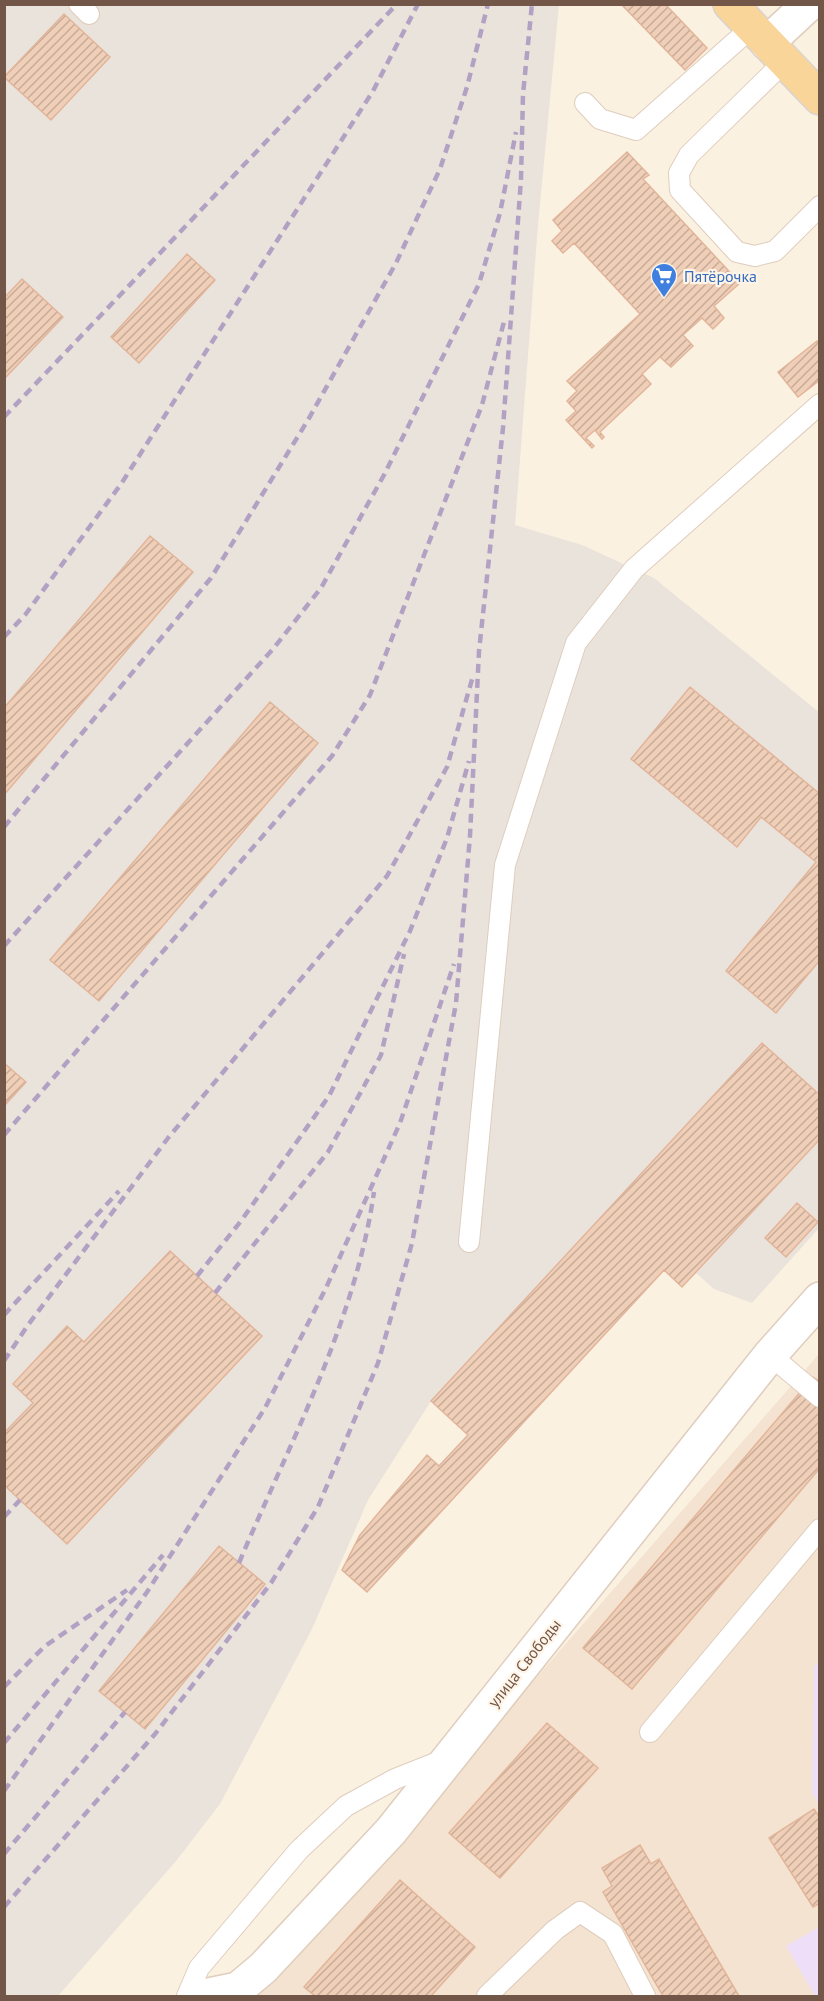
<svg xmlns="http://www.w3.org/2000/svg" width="824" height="2001" viewBox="0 0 824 2001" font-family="'PT Sans',sans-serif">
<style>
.residential{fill:#f3e3d0}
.industrial{fill:#eae3dc}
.education{fill:#eedef7}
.building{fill:url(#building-hatch);stroke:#e2b59a;stroke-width:1.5}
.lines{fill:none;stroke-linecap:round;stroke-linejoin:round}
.service-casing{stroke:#dfcdbd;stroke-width:22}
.minor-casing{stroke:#dfcdbd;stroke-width:36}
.primary-casing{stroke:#dad3d0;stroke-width:36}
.service{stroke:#fff;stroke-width:20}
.minor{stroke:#fff;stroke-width:33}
.primary{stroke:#f9d59a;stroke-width:33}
.rail{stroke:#b3a1c4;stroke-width:4.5;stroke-dasharray:9 6;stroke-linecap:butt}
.labels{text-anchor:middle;stroke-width:4.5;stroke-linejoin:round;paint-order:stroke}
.shop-label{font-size:16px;fill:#366cbe;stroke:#fff5e7;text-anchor:start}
.street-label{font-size:16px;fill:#725749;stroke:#fff5e7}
</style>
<defs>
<pattern id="building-hatch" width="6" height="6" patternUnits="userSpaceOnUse" patternTransform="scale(1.5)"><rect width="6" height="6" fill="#f0cfb9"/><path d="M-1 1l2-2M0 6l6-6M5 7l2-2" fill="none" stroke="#c7ab98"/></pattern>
</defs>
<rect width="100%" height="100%" fill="#fbf1e1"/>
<!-- residential -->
<path class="residential" d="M819 1354V1996H258Z"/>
<!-- industrial -->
<path class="industrial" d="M5 5H559L538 225 515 525 582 545 654 578 819 712V1228L752 1303 714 1289 696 1273 682 1287 664 1271 367 1592 342 1570 360 1535 427 1455 439 1465 468 1435 431 1401 368 1500 312 1629 220 1804 176 1861 58 1996H5Z"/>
<!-- education -->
<path class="education" d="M819 1662V1805L812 1793 814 1666Z
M819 1927V1996H815L786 1946Z"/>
<!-- building -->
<path class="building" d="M621 4H665L707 48 685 70Z
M64 14 110 57 51 120 4 77Z
M627 152 649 175 643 179 740 283 714 306 724 318 713 329 702 318 683 335 693 346 671 367 660 357 642 374 651 384 600 432 604 437 602 439 595 430 586 438 594 446 592 448 566 420 576 411 567 401 577 391 567 381 640 314 574 243 563 253 552 241 562 231 553 220Z
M187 254 215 280 139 363 111 337Z
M22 279 63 317 4 379V298Z
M817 341 820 345V380L798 397 778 372Z
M150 536 193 572 4 795V708Z
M690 687 820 794V960L776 1013 726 971 816 862 761 817 737 847 631 759Z
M270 702 318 743 99 1001 50 960Z
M762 1043 820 1095V1139L682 1287 664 1270 367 1592 342 1570 360 1535 427 1455 439 1466 468 1435 431 1401Z
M4 1063 26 1082 4 1106Z
M797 1203 818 1222 786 1257 765 1238Z
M170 1251 262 1336 67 1544 4 1485V1433L33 1403 13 1384 67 1326 84 1342Z
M813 1377 820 1382V1468L632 1689 583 1648Z
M219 1546 265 1584 145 1729 99 1691Z
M547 1723 598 1768 500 1878 449 1833Z
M814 1809 820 1818V1903L813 1907 769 1838Z
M640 1845 651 1864 659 1859 739 1996H663L603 1892 612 1886 602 1868Z
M400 1880 475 1947 431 1996H315L304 1987Z"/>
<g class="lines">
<defs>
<path id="service" d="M79 4 89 14
M785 61 689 155 679 173 680 190 737 252 755 256 775 251 820 206
M585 103 600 119 636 130 751 28
M469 1242 505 865 576 643 634 569 820 404
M770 1355 820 1397
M650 1732 820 1529
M187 1996 199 1968 299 1850 346 1806 395 1779 443 1760
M487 1996 555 1930 580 1912 613 1934 645 1996"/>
<path id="minor" d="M767 43 809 4
M204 1996 238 1989 263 1968 391 1831 770 1355 820 1299"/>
<path id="primary" d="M730 4 820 98"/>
</defs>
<!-- service casing -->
<use href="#service" class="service-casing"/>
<!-- minor casing -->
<use href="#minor" class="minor-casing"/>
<!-- primary casing -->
<use href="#primary" class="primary-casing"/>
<!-- service -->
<use href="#service" class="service"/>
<!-- minor -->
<use href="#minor" class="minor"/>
<!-- primary -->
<use href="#primary" class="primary"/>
<!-- rail -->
<path class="rail" d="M4 417 397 4
M4 637 25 615 121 484 373 91 418 4
M4 827 211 578 308 420 396 263 440 169 467 87 488 4
M4 946 273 649 321 588 384 475 479 284 500 213 516 132
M4 1135 332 756 370 695 482 405 505 318
M197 1276 241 1221 329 1096 410 931 447 838 469 761
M215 1293 328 1152 381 1055 404 954
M4 1315 119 1191
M4 1361 28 1325 168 1138 387 876 447 767 473 676
M4 1517 20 1500
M239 1563C290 1442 355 1323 374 1192
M4 1687 45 1646 127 1590
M4 1743 163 1555
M4 1791 147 1592 265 1408 326 1288 400 1123 454 964
M4 1854 125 1712
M4 1907 155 1734 271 1583 318 1507 378 1363 412 1243 456 1003 470 836 479 651 503 428 521 179 523 94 532 4"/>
</g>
<!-- icons -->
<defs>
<symbol id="supermarket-pin" viewBox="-11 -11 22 30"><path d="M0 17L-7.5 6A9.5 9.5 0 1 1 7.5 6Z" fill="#3f7fe0" stroke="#fff5e7"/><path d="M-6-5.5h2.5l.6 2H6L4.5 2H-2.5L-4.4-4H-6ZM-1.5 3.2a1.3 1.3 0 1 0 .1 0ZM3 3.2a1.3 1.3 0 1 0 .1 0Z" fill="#fff"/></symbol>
</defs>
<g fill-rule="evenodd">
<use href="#supermarket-pin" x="649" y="261" width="30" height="40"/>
</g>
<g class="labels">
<!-- shop labels -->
<g class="shop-label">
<text x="684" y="282">Пятёрочка</text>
</g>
<!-- street labels -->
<g class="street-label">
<text transform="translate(524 1663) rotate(-52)" y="6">улица Свободы</text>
</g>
</g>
<!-- border -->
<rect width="824" height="2001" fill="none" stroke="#725749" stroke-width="12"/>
</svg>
